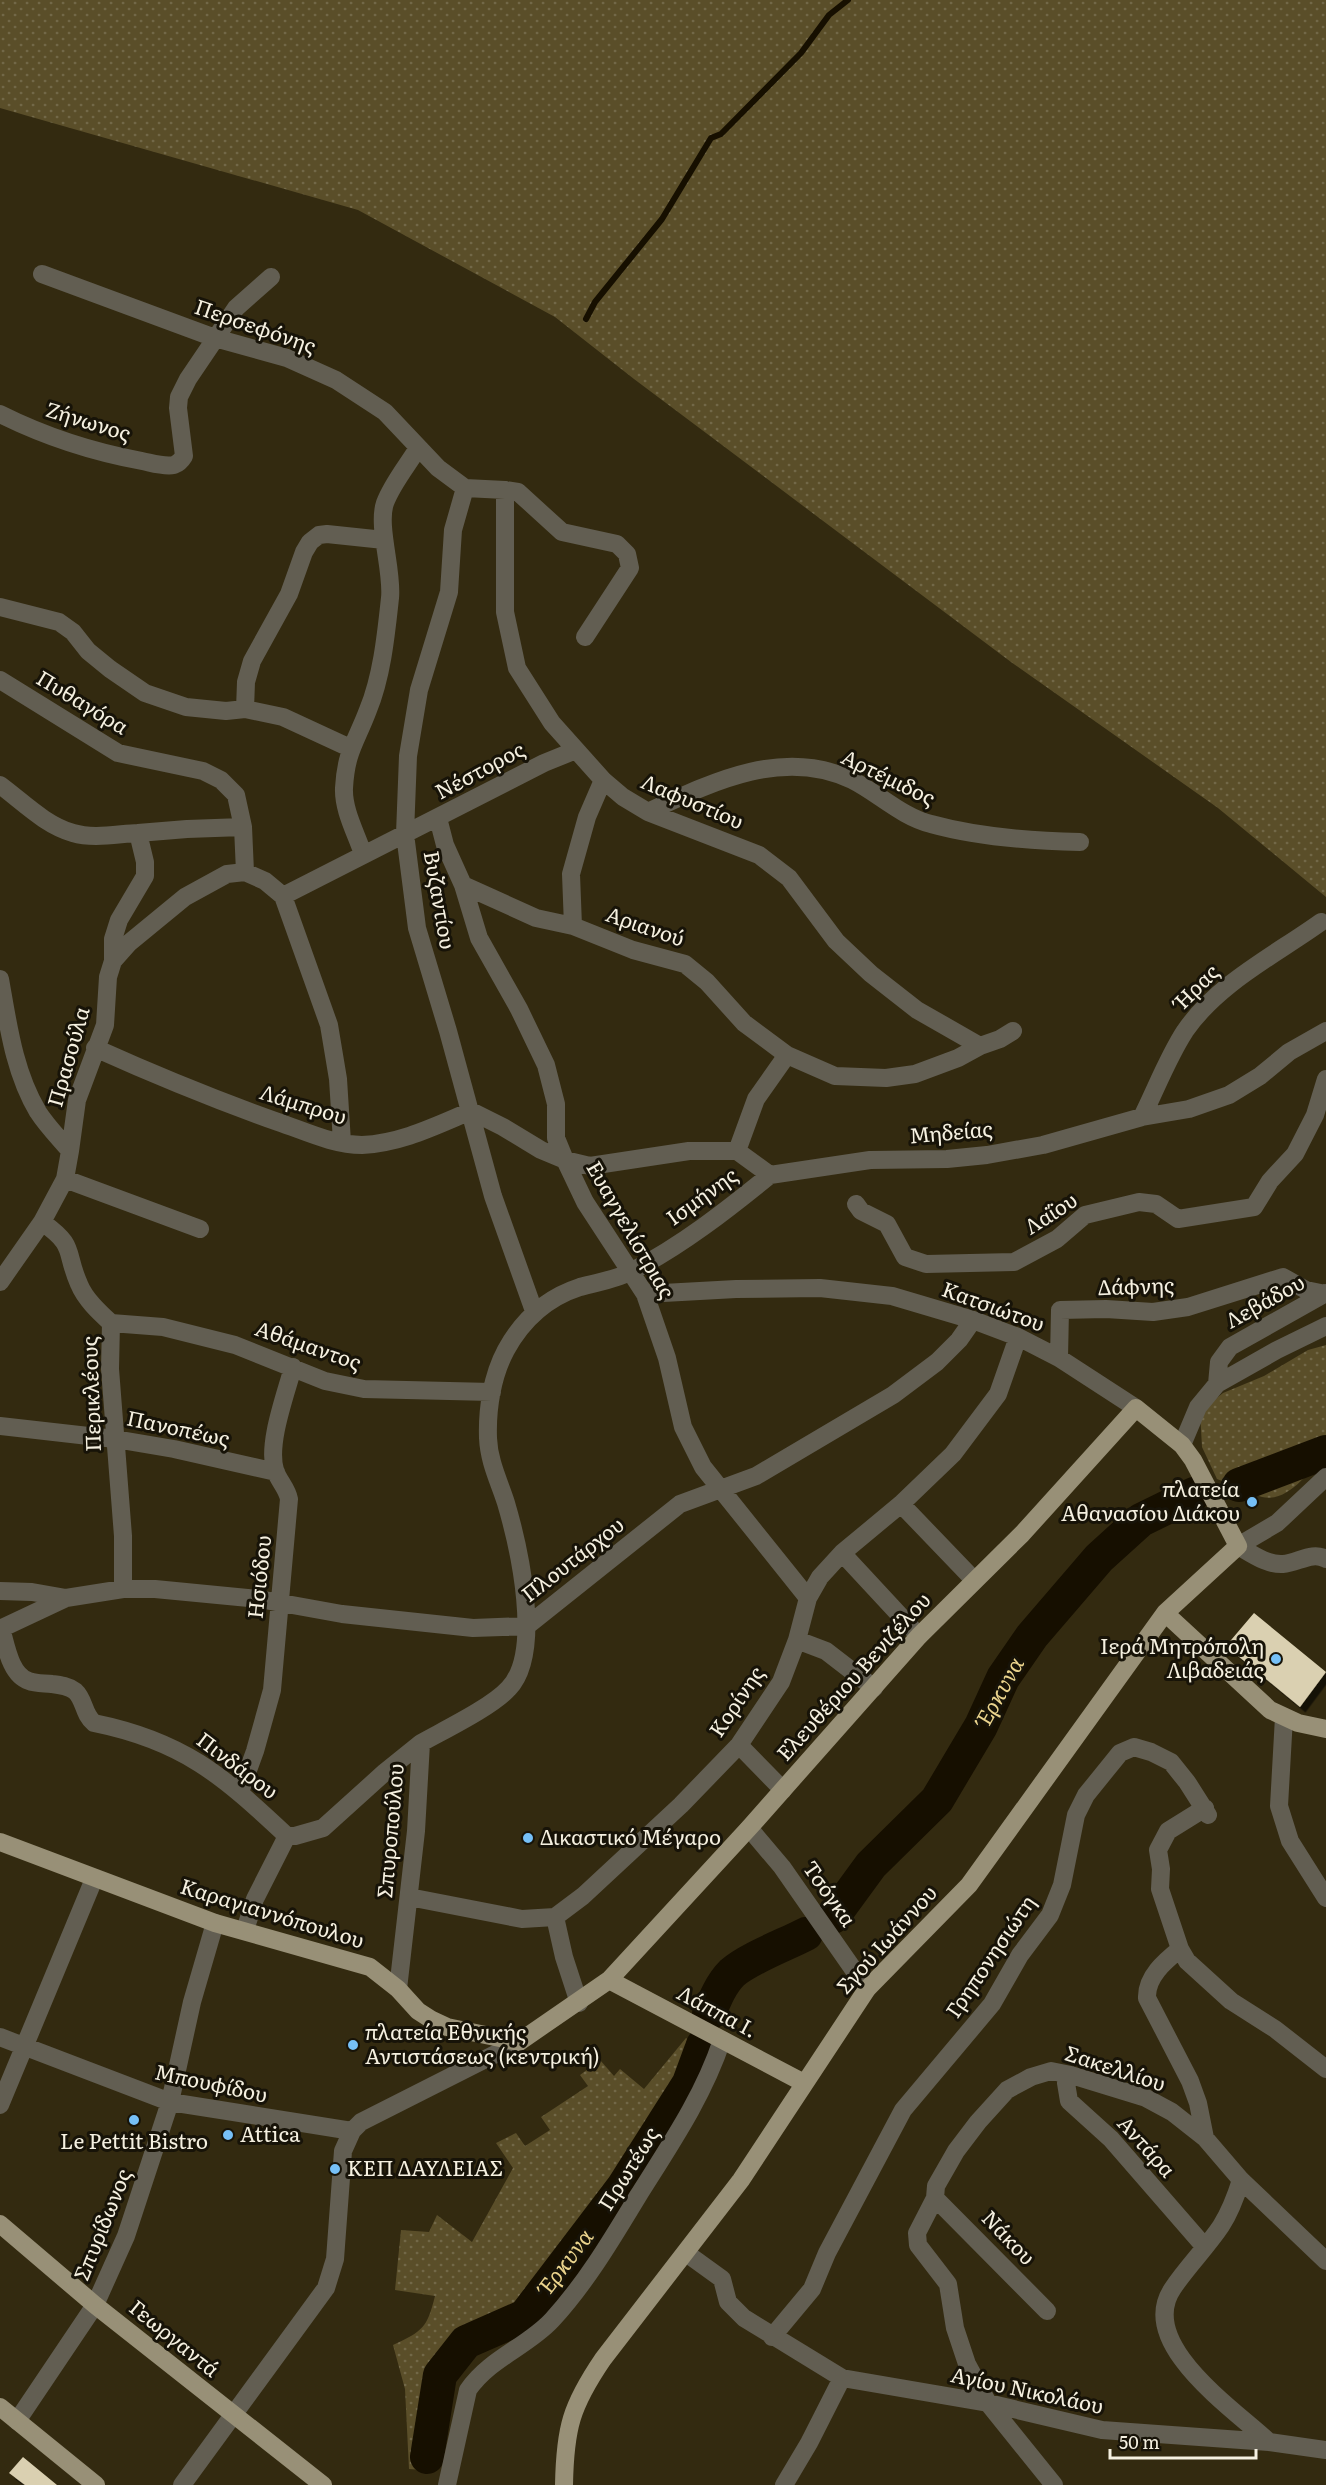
<svg xmlns="http://www.w3.org/2000/svg" width="1326" height="2485" viewBox="0 0 1326 2485" font-family="Literata,serif">
<style>
.park{fill:url(#park-dots)}
.lines{fill:none;stroke-linecap:round;stroke-linejoin:round}
.stream{stroke:#160f00;stroke-width:6}
.river{stroke:#160f00;stroke-width:34}
.building{fill:#dad0b1;filter:url(#shadow)}
.minor{stroke:#625e52;stroke-width:18}
.major{stroke:#989077;stroke-width:18}
.poi-dot{fill:#76c0f7;stroke:#171308;stroke-width:2}
.labels{text-anchor:middle;stroke-width:6;stroke-linejoin:round;paint-order:stroke}
.street-label{font-size:21px;fill:#f5f0e0;stroke:#171308}
.poi-label{font-size:21px;fill:#f5f0e0;stroke:#171308;text-anchor:start}
.water-label{font-size:22px;font-style:italic;fill:#ebd48d;stroke:#171308}
</style>
<defs>
<pattern id="park-dots" width="8" height="8" patternUnits="userSpaceOnUse" patternTransform="scale(1.5)"><rect width="8" height="8" fill="#5a4e29"/><path d="M2 2h.1M6 6h.1" fill="none" stroke="#726848" stroke-width="1.8" stroke-linecap="round"/></pattern>
<filter id="shadow"><feDropShadow dx="5.5" dy="5.5" stdDeviation="0" flood-color="#0009"/></filter>
</defs>
<rect width="100%" height="100%" fill="#332a10"/>
<!-- park -->
<path class="park" d="M0 0H1326V897L1218 808 1011 662 634 379 555 317 358 210 0 108Z
M1326 1345V1453C1310 1470 1289 1503 1262 1497 1247 1493 1232 1485 1217 1479L1202 1447 1200 1411 1223 1393 1264 1376 1308 1350Z
M686 2038 694 2043 685 2069 642 2147 619 2182 521 2311 462 2340 437 2373 423 2470 409 2469 405 2389 393 2345C423 2331 427 2328 435 2296L395 2290 401 2230 429 2232 437 2215 472 2242 513 2168 496 2143 516 2133 525 2146 550 2130 541 2117 588 2086 580 2075 600 2060 614 2076 620 2069 644 2089Z"/>
<g class="lines">
<!-- stream -->
<path class="stream" d="M586 319 595 302 662 219 711 138 721 134 801 53 829 15 848 0"/>
<!-- river -->
<path class="river" d="M1239 1485 1326 1452
M833 1917 871 1865 937 1800 981 1726 1003 1678 1032 1636 1099 1558 1141 1520 1194 1494
M709 2014C715 1999 721 1984 732 1973 749 1958 785 1945 806 1934
M427 2457 440 2375 466 2342 525 2316 623 2187 689 2083 703 2045"/>
</g>
<!-- building -->
<path class="building" d="M1254 1613 1326 1672 1300 1707 1226 1646Z
M23 2457 57 2485H25L9 2473Z"/>
<g class="lines">
<!-- minor -->
<path class="minor" d="M42 274 215 338 287 358 336 380 385 412 438 468 465 488 505 490 518 492 562 532 617 544 627 554 630 568 585 637
M0 414C44 436 93 452 142 461 152 463 164 467 174 465 179 463 181 461 184 456L178 408 179 397 188 379 236 308 271 277
M465 488 453 530 449 592 419 690 408 756 405 834 417 928 448 1031 493 1196 534 1311
M505 490V612L517 668 552 723 603 780 623 797 648 812 759 855 789 878 836 941 871 974 917 1010 980 1046
M0 607 59 622 73 632 88 651 110 669 145 693 186 707 226 711 245 709 283 717 350 748
M0 680 118 753 203 771 221 780 236 795 243 827 245 872
M245 709 246 682 252 661 289 594 304 552 310 542 319 535 327 534 384 540
M0 785C23 802 45 825 73 833 93 839 117 834 138 833L145 862V876L119 920 113 939V961
M648 812C712 782 783 747 852 780 878 793 902 817 931 824 978 837 1031 841 1080 842
M438 818 445 845 463 885 479 938 519 1009 546 1065 556 1104V1138L565 1160 585 1202 645 1294 667 1358 683 1427 703 1467 808 1598
M138 833 187 829 243 827
M363 854C356 833 343 810 344 788 346 751 356 742 368 710 382 676 386 635 390 598 393 571 377 526 385 503 392 484 407 466 418 448
M463 885 536 918 573 926 633 950 685 964 707 982 744 1023 787 1055
M283 896 329 1025 338 1079 342 1142
M573 926 571 874 587 817 603 780
M0 979C8 1024 14 1072 38 1112 47 1126 59 1138 70 1151L65 1179 42 1222 0 1282
M95 1048C155 1075 216 1100 278 1122 305 1131 333 1145 362 1145 402 1143 435 1126 471 1111L503 1127 541 1150 565 1160 590 1166 689 1151H737L770 1175 870 1160 947 1159 987 1155 1043 1145 1142 1117 1189 1109 1229 1095 1260 1076 1289 1052 1326 1031
M1142 1117C1156 1089 1168 1057 1185 1031 1218 983 1275 955 1321 922
M70 1151 77 1100 105 1025 108 977 113 961 129 943 185 897 227 874 245 872 265 881 283 896 544 763 576 750
M737 1151 756 1099 787 1055 835 1076 886 1078 915 1074 958 1058 980 1046 1000 1039 1013 1031
M65 1179 200 1229
M856 1204 861 1211 887 1224 905 1257 926 1264 1014 1262 1057 1239 1085 1215 1139 1202 1156 1204 1178 1219 1254 1207 1270 1181 1295 1154 1315 1115 1326 1079
M42 1222C77 1247 64 1250 79 1284 85 1299 99 1312 111 1323L110 1369 123 1536V1589
M645 1294 736 1289 820 1288 892 1296 973 1320 1018 1337 1059 1358 1136 1408
M111 1323 163 1327 235 1345 325 1381 364 1389 492 1392
M1059 1358 1060 1310 1106 1309 1153 1312 1188 1307 1283 1277 1306 1290 1325 1294
M1217 1384 1219 1362 1230 1347 1326 1293
M0 1426 115 1439 174 1449 276 1472
M1182 1445 1198 1407 1217 1384 1277 1350 1326 1326
M1326 1477 1277 1523 1238 1546C1252 1554 1267 1565 1283 1564 1298 1563 1312 1551 1326 1559
M901 1504 974 1580
M842 1553 919 1636
M0 1591 32 1592 66 1598
M1 1628C6 1645 10 1675 29 1681 36 1684 45 1683 52 1684 61 1685 68 1686 75 1691 85 1700 83 1714 94 1723 183 1741 222 1775 287 1836L255 1899 245 1930
M0 1629 66 1598 123 1589H155L259 1599 342 1614 473 1628 527 1626 680 1504 756 1476 893 1395 937 1362 959 1340 973 1320
M797 1640 826 1651 874 1688
M1284 1717 1279 1806 1290 1841 1326 1898
M739 1745 783 1790
M240 1792 255 1751 272 1690 289 1499C287 1488 278 1480 275 1470 267 1443 286 1394 293 1367
M1205 1808 1168 1831 1158 1850 1161 1869 1160 1889 1180 1949 1187 1961 1231 2001 1275 2029 1326 2069
M749 1828 782 1867 867 1989
M287 1836H295L323 1828 385 1772 421 1743
M409 1897 522 1919 555 1917 583 1896 681 1805 739 1745 781 1682 797 1640 808 1598 820 1577 842 1553 901 1504 953 1454 998 1394 1018 1337
M555 1917 564 1957 579 2003
M1180 1949C1165 1961 1146 1977 1147 1998L1190 2081 1198 2103 1205 2138 1241 2180 1326 2261
M398 1989 416 1831 421 1743C444 1730 492 1707 509 1688 543 1652 519 1547 506 1503 499 1481 489 1462 488 1438 487 1409 492 1376 506 1350 523 1319 546 1298 580 1287 597 1282 616 1280 632 1271 681 1246 727 1210 770 1175
M0 2037 170 2102 352 2131
M1071 2075 1066 2083 1069 2101 1111 2139 1204 2246
M0 2105 94 1879
M1241 2180C1236 2196 1230 2212 1221 2226 1207 2247 1187 2267 1173 2288 1135 2343 1234 2409 1269 2442
M935 2198 1047 2311
M686 2253 722 2279 728 2302 744 2318 842 2378
M772 2337 812 2289 827 2253 903 2110 992 2004 1020 1955 1050 1915 1062 1885 1076 1815 1086 1795 1120 1753 1134 1747 1151 1752 1171 1762 1187 1782 1208 1815
M17 2421 95 2305 126 2236 170 2102 192 2002 215 1923
M182 2485 326 2288 335 2259 343 2151 352 2131 361 2122 519 2042
M447 2485 468 2390C490 2358 527 2347 552 2320 586 2283 612 2239 638 2196 670 2145 703 2097 722 2040
M784 2485 809 2443 842 2378 988 2403 1102 2430 1269 2442 1326 2450
M1054 2485 988 2403 967 2364 955 2328 948 2284 918 2245 917 2233 935 2198 936 2186 956 2151 978 2122 1007 2090 1031 2077 1051 2071 1071 2075 1146 2098 1172 2112 1205 2138"/>
<!-- major -->
<path class="major" d="M1165 1613 1270 1710 1298 1723 1326 1729
M0 1842 215 1923 370 1967 398 1989 418 2011 432 2020 447 2027 519 2042 609 1980 749 1828 919 1636 1022 1534 1136 1408 1182 1445 1193 1460 1238 1546 1165 1613 969 1885 867 1989 741 2180 603 2359C571 2406 565 2428 564 2485
M609 1980 804 2083
M0 2224 95 2305 323 2485
M0 2407 96 2485"/>
</g>
<!-- markers -->
<g class="poi-dot">
<circle cx="1252" cy="1502" r="6"/>
<circle cx="1276" cy="1659" r="6"/>
<circle cx="528" cy="1838" r="6"/>
<circle cx="353" cy="2045" r="6"/>
<circle cx="134" cy="2120" r="6"/>
<circle cx="228" cy="2135" r="6"/>
<circle cx="335" cy="2169" r="6"/>
</g>
<g class="labels">
<!-- street labels -->
<g class="street-label">
<text transform="translate(255 327) rotate(19)" y="7">Περσεφόνης</text>
<text transform="translate(88 422) rotate(17)" y="7">Ζήνωνος</text>
<text transform="translate(82 703) rotate(31)" y="7">Πυθαγόρα</text>
<text transform="translate(480 771) rotate(-28)" y="7">Νέστορος</text>
<text transform="translate(888 778) rotate(26)" y="7">Αρτέμιδος</text>
<text transform="translate(692 802) rotate(23)" y="7">Λαφυστίου</text>
<text transform="translate(439 900) rotate(80)" y="7">Βυζαντίου</text>
<text transform="translate(645 927) rotate(19)" y="7">Αριανού</text>
<text transform="translate(1197 987) rotate(-45)" y="7">Ήρας</text>
<text transform="translate(69 1057) rotate(-74)" y="7">Πρασούλα</text>
<text transform="translate(303 1105) rotate(17)" y="7">Λάμπρου</text>
<text transform="translate(951 1133) rotate(-5)" y="7">Μηδείας</text>
<text transform="translate(702 1197) rotate(-36)" y="7">Ισμήνης</text>
<text transform="translate(1051 1214) rotate(-33)" y="7">Λαΐου</text>
<text transform="translate(630 1230) rotate(60)" y="7">Ευαγγελίστριας</text>
<text transform="translate(1136 1287) rotate(-2)" y="7">Δάφνης</text>
<text transform="translate(1265 1302) rotate(-29)" y="7">Λεβάδου</text>
<text transform="translate(993 1307) rotate(20)" y="7">Κατσιώτου</text>
<text transform="translate(308 1346) rotate(19)" y="7">Αθάμαντος</text>
<text transform="translate(92 1394) rotate(-92)" y="7">Περικλέους</text>
<text transform="translate(178 1429) rotate(12)" y="7">Πανοπέως</text>
<text transform="translate(573 1560) rotate(-38)" y="7">Πλουτάρχου</text>
<text transform="translate(260 1577) rotate(-84)" y="7">Ησιόδου</text>
<text transform="translate(854 1677) rotate(-48)" y="7">Ελευθέριου Βενιζέλου</text>
<text transform="translate(737 1702) rotate(-56)" y="7">Κορίνης</text>
<text transform="translate(237 1766) rotate(37)" y="7">Πινδάρου</text>
<text transform="translate(391 1831) rotate(-85)" y="7">Σπυροπούλου</text>
<text transform="translate(829 1894) rotate(55)" y="7">Τσόγκα</text>
<text transform="translate(272 1914) rotate(17)" y="7">Καραγιαννόπουλου</text>
<text transform="translate(887 1940) rotate(-48)" y="7">Σγού Ιωάννου</text>
<text transform="translate(991 1957) rotate(-56)" y="7">Γρηπονησιώτη</text>
<text transform="translate(717 2012) rotate(28)" y="7">Λάππα Ι.</text>
<text transform="translate(1115 2069) rotate(18)" y="7">Σακελλίου</text>
<text transform="translate(211 2084) rotate(12)" y="7">Μπουφίδου</text>
<text transform="translate(1146 2147) rotate(48)" y="7">Αντάρα</text>
<text transform="translate(629 2169) rotate(-58)" y="7">Πρωτέως</text>
<text transform="translate(103 2225) rotate(-68)" y="7">Σπυρίδωνος</text>
<text transform="translate(1008 2238) rotate(46)" y="7">Νάκου</text>
<text transform="translate(174 2339) rotate(39)" y="7">Γεωργαντά</text>
<text transform="translate(1027 2391) rotate(12)" y="7">Αγίου Νικολάου</text>
</g>
<!-- poi labels -->
<g class="poi-label">
<text x="1240" y="1497" text-anchor="end">πλατεία<tspan x="1240" dy="24">Αθανασίου Διάκου</tspan></text>
<text x="1264" y="1654" text-anchor="end">Ιερά Μητρόπολη<tspan x="1264" dy="24">Λιβαδειάς</tspan></text>
<text x="540" y="1845">Δικαστικό Μέγαρο</text>
<text x="365" y="2040">πλατεία Εθνικής<tspan x="365" dy="24">Αντιστάσεως (κεντρική)</tspan></text>
<text x="240" y="2142">Attica</text>
<text x="134" y="2149" text-anchor="middle">Le Pettit Bistro</text>
<text x="347" y="2176">ΚΕΠ ΔΑΥΛΕΙΑΣ</text>
</g>
<!-- water labels -->
<g class="water-label">
<text transform="translate(1000 1691) rotate(-61)" y="8">Έρκυνα</text>
<text transform="translate(566 2261) rotate(-53)" y="8">Έρκυνα</text>
</g>
</g>
<!-- scale -->
<path d="M1110 2449v9h146v-9" fill="none" stroke="#f5f0e0" stroke-width="3"/>
<text x="1119" y="2449" font-size="18" fill="#f5f0e0" stroke="#171308" stroke-width="4.5" paint-order="stroke">50 m</text>
</svg>
